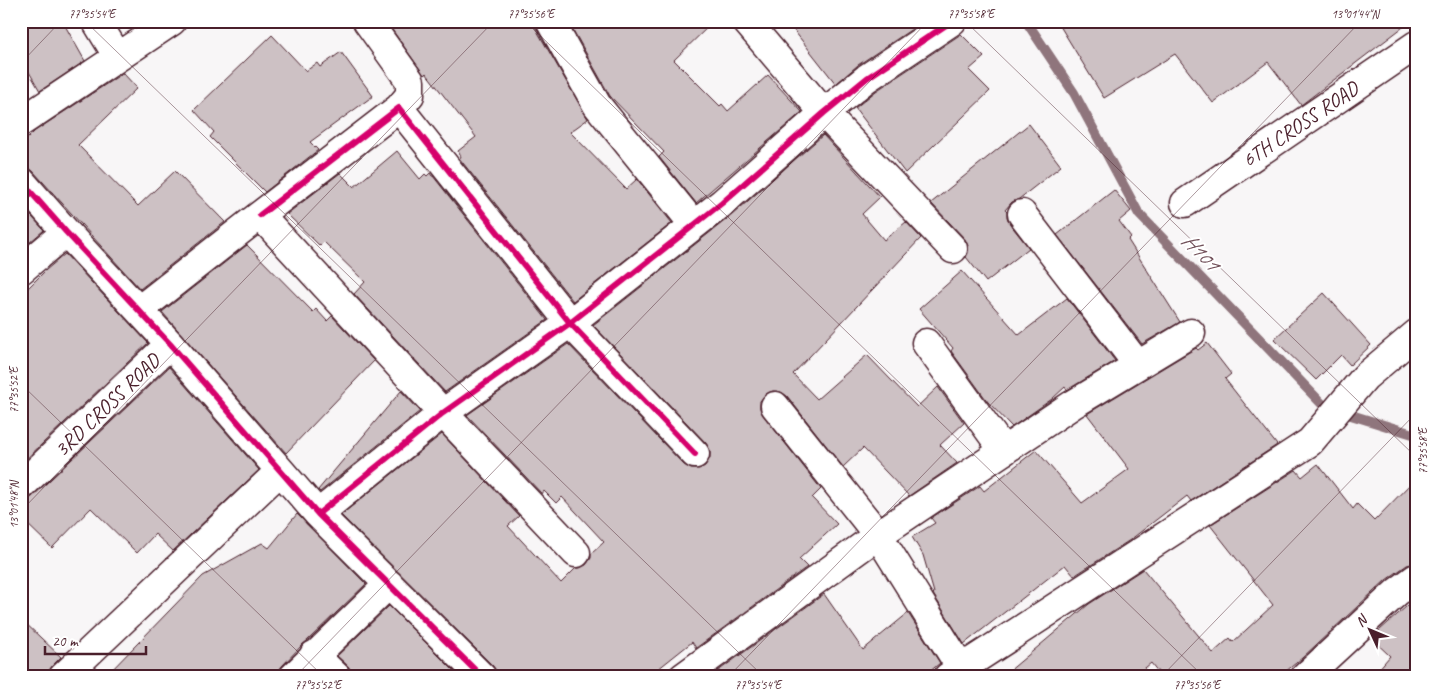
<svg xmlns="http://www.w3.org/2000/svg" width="1437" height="698" viewBox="0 0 1437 698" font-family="Caveat,sans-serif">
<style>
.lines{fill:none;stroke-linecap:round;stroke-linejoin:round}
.stream{stroke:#8f747b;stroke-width:10}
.building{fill:#cdc1c4;stroke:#4a1f2b}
.minor-casing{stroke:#4a1f2b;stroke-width:31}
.minor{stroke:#fff;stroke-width:28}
.cycleway-casing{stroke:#fff;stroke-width:9}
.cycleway{stroke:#d6006c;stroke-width:6}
.ticks{fill:none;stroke:#4a1f2b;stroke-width:1;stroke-opacity:0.45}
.labels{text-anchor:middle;stroke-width:4;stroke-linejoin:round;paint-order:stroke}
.street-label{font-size:21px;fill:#4a1f2b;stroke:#fff}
.water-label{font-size:22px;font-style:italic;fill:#72515a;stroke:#fff}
.neatline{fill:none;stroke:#4a1f2b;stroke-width:2}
.ticks-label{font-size:12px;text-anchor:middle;fill:#4a1f2b}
</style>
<rect width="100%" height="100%" fill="#f8f6f7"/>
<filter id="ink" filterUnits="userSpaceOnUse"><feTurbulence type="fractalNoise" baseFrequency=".02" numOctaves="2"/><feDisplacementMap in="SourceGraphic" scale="10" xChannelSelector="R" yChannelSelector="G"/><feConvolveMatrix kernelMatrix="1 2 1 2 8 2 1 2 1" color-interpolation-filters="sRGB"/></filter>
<g filter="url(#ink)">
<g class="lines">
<!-- stream -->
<path class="stream" d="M1026 21 1074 93 1139 214 1325 407 1416 435"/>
</g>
<!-- building -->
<path class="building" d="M21 21 63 22 85 61 40 91 21 58Z
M386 21H534L536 29 588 119 570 132 626 189 637 179 672 223 573 301 459 158 461 157 458 151 476 137 426 73 424 75Z
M568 21H714L674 60 720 106 722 104 728 111 768 75 802 112 696 203 659 157 664 152 610 96Z
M824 21H924L858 65 836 84 792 28Z
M1057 21H1411L1301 105 1268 62 1213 103 1175 54 1104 98Z
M961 34 984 57 969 70 990 91 905 173 855 108 876 91Z
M272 35 306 71 317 63 320 67 341 52 373 96 310 142 318 150 265 192 210 137 214 132 194 110Z
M123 73 137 88 78 145 138 206 175 171 225 222 140 289 33 171 26 166H21V145L35 131Z
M1029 124 1061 166 1019 199 1012 202 1005 210 1007 212V217L1010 224 1029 248 986 282 966 257 968 253V246L965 239 931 203Z
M823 135 880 197 862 214 884 240 906 222 921 238 793 374 817 399 867 355 917 407 938 387 964 423 940 445 957 463 909 496 863 448 843 467 787 396 781 392 773 391 766 394 760 401V408L763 415 821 489 812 498 837 524 799 559 807 567 696 648 692 642 648 677H497V672L493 666 341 515 442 434 519 516 508 526 561 583 576 568H580L586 565 591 558V554L604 542 562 497 556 503 544 491 542 494 467 415 568 344 684 465 691 469H699L705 466 710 458V450L706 443 593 325 732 215Z
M397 151 420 179 425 174 427 176 430 173 432 176H433L547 320 445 392 354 294 365 282 324 242 320 246 287 214 340 173 354 187Z
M1114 190 1131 211 1119 221 1131 237 1128 240 1180 322 1142 344 1057 235Z
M21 205 44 230 29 243 21 235Z
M247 245 313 312 316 309 327 321 332 316 374 361 286 453 162 312Z
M65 254 148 343 21 464V295L46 270Z
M962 271 1019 335 1067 298 1115 361 1067 390 1065 387 1052 399 1012 427 988 402 951 351 953 348 919 309Z
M1324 293 1371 345 1350 365 1341 355 1316 380 1274 339Z
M1207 343 1231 374 1225 379 1277 445 1191 501 1187 496 1130 540 1074 576 1065 565 964 644 933 594 934 593 923 555 912 537 935 523 931 518 980 486 984 491 1036 450 1082 503 1129 469 1087 414 1196 348 1198 350Z
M169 367 259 470 173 551 155 534 137 553 91 508 52 548 21 518V501H25L32 497Z
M401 391 420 411 320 492 318 490Z
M1318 464 1353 509 1357 504 1374 521 1416 478V563L1407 565 1386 580 1302 658 1279 677H1162L1151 663 1134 677H1002L1089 604 1143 569 1213 653 1230 638 1233 642 1273 605 1210 525 1296 470 1302 477Z
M297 514 366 584 307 641 303 644 282 666 278 672V677H105L203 576 262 543 269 548Z
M824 594 863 650 908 613 940 663 923 677H716L714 674Z
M1416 598V677H1372L1390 656 1371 638Z
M389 606 460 677H352V672L348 666 337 656Z
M21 619 61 657 52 666 48 672V677H21Z"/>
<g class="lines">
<defs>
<path id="minor" d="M96 21 118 57
M367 21 410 81V95L399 108
M550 21 597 105 694 225
M746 21 824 113 953 249
M21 122 172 21
M21 181 66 232 170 344 318 514 482 677
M1185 203 1416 45
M1022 214 1138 365
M260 215 399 108 570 323 695 454
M21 270 66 232
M139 310 260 215 443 413 576 553
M926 343 1004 451
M775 406 878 535 961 668
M21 486 170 344
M318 514 443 413 570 323 722 203 824 113 867 78 952 21
M314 655 337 677
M63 677 280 471
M293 677 389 584
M683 677 878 535 1072 405 1191 333
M948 677 1310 442 1365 377 1416 334
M1305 677 1397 592 1416 578"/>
</defs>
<!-- minor casing -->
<use href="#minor" class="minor-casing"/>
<!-- minor -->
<use href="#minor" class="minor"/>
<defs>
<path id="cycleway" d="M21 181 66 232 170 344 318 514 482 677
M260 215 399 108 570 323 695 454
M318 514 443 413 570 323 722 203 824 113 867 78 952 21"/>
</defs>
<!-- cycleway casing -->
<use href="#cycleway" class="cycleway-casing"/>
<!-- cycleway -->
<use href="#cycleway" class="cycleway"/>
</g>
</g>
<!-- ticks -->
<path class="ticks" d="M85 21 764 677M525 21 1204 677M965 21 1416 457M1405 21 1416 32M21 63 61 21M21 384 324 677M21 511 494 21M295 677 928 21M728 677 1361 21M1161 677 1416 413"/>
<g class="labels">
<!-- street labels -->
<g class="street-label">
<text transform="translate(1300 124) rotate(-34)" y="7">6TH CROSS ROAD</text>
<text transform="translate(107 405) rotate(-44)" y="7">3RD CROSS ROAD</text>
</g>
<!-- water labels -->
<g class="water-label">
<text transform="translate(1201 251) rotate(46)" y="8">H101</text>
</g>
</g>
<!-- margin -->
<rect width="1437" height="698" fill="none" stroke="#fff" stroke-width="55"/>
<!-- north arrow -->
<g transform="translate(1370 630) rotate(314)" stroke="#ffffff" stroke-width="4" paint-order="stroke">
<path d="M0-4L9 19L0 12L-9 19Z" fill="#4a1f2b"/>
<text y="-8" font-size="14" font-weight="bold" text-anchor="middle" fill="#4a1f2b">N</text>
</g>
<!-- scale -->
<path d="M45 646v8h101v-8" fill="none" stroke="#4a1f2b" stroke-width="2.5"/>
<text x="52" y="646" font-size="15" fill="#4a1f2b" stroke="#ffffff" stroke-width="4" paint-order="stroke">20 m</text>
<rect x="28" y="28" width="1382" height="642" class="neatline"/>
<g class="ticks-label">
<text x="92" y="18">77°35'54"E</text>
<text x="531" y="18">77°35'56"E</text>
<text x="971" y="18">77°35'58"E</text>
<text x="1355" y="18">13°01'44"N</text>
<text transform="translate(14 390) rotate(-90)" y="4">77°35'52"E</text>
<text transform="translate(1423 451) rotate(-90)" y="4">77°35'58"E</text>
<text transform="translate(14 505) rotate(-90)" y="4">13°01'48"N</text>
<text x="318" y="689">77°35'52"E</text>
<text x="758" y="689">77°35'54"E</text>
<text x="1197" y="689">77°35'56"E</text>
</g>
</svg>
